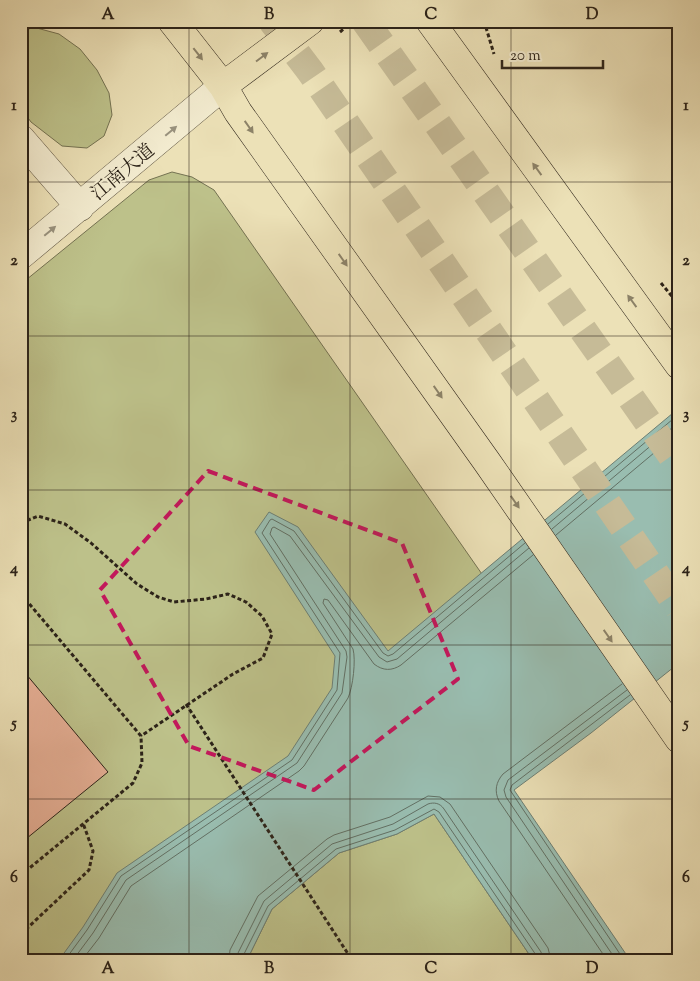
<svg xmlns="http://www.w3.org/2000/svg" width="700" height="981" viewBox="0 0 700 981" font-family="'Sorts Mill Goudy','Noto Serif SC',serif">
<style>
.green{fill:#bdc18a;stroke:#747252}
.water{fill:#99bdb0;stroke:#6d7f74}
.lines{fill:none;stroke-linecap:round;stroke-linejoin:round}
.shore{stroke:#627064;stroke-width:1}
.building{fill:#e5ae94;stroke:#2c2319}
.highway-tunnel{stroke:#c6bb97;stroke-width:28;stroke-dasharray:28 14;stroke-linecap:butt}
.minor-casing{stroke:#5c5240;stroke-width:29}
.major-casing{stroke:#2c2319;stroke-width:29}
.path{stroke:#2c2319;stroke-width:3;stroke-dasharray:4 2.5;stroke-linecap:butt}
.minor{stroke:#f3ecd0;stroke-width:28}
.major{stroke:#ece1b7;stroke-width:28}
.oneway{fill:#8c8268}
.oneway2{fill:#99927e}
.marked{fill:none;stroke:#c2185b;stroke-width:4;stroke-dasharray:10 6;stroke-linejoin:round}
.grid{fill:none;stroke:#2c2319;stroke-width:1;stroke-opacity:0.55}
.labels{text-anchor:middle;stroke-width:4;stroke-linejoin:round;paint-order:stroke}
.street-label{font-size:19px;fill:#2c2319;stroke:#f3ecd0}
.neatline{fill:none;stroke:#2c2319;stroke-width:2}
.grid-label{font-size:16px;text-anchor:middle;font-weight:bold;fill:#2c2319}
</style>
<rect width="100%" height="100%" fill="#ece1b7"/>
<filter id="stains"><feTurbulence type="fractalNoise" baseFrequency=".004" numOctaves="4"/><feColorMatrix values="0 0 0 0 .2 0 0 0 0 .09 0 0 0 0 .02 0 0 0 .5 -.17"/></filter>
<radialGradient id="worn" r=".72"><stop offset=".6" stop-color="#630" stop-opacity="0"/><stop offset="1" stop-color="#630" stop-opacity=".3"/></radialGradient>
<!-- green -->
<path class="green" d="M33 27 59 34 80 49 97 70 109 93 112 115 104 136 87 148 62 146 31 122 21 108V33Z
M172 172 192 177 214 190 484 577 65 960H21V284L149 180Z
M434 814 533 960H247L272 909 339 853 397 834Z"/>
<!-- water -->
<path class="water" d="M679 408V663L591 733 514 790 630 960H533L434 814 397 834 339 853 272 909 247 960H59L83 927 117 873 288 756 332 688 335 656 255 532 269 512 298 527 388 651Z"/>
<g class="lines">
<!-- shore -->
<path class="shore" d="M548 524 679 414
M552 529 679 422
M556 535 679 432
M65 960 87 930 121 876 292 760 337 690 340 653 262 533 270 520 272 519 294 531 383 653 388 656 393 654 525 543
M73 960 93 933 126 880 297 763 342 693 347 657 346 651 270 534 272 528 274 527 290 536 379 657 387 662 397 659 529 548
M82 960 99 938 131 886 299 771 304 766 348 698C353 687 356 660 353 649L323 603 324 599 328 600 374 664C383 671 392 671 401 665L533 555
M229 960 230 950 258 896 327 839 334 835 390 817 428 796 440 797 450 804 548 948 551 960
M236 960 238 953 264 901 332 844 393 824 428 804C434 802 440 803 444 809L541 952 543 960
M243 960V956L268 906 336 849 395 830 434 809 439 812 536 955 537 960
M607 960 499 801C494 791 496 782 503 774L622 684
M616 960 506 797 504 790 508 780 627 690
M624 960 510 790 512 785 630 695"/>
</g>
<!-- building -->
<path class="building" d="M21 668 108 772 21 843Z"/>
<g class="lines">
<!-- highway-tunnel -->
<path class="highway-tunnel" d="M272 21 310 71 679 608
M365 21 679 466"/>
<defs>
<path id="minor" d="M21 139 80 207
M21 255 223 86"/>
<path id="major" d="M172 21 223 86 238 112 487 462 679 739
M430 21 679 365
M223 86 310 21"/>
</defs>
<!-- minor casing -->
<use href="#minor" class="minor-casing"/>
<!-- major casing -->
<use href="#major" class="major-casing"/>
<!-- path -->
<path class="path" d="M484 21 494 54
M340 32 353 21
M661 283 679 305
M21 523 38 516 65 524 91 543 137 584 158 597 174 602 206 599 228 594 246 602 262 616 272 634 263 658 233 674 141 736
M21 594 141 736 142 763 133 783 21 875
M186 704 352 960
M21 934 89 870 93 851 83 823"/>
<!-- minor -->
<use href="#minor" class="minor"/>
<!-- major -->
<use href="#major" class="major"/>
</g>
<!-- one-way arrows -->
<defs><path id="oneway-solid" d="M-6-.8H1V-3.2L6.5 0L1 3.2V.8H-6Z" transform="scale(1.25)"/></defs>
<g class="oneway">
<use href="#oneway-solid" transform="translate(198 54) rotate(52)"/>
<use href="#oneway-solid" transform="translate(262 57) rotate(-37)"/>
<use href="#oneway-solid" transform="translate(249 127) rotate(55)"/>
<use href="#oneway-solid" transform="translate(537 169) rotate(-126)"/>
<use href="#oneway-solid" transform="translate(343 260) rotate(55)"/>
<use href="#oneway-solid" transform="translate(632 301) rotate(-126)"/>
<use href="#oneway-solid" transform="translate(438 392) rotate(55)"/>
<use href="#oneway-solid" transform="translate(515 502) rotate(55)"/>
<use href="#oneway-solid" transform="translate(608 636) rotate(55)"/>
</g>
<g class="oneway2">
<use href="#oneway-solid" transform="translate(171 131) rotate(-40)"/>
<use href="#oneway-solid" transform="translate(50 231) rotate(-40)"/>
</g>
<!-- marked area -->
<path class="marked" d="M208 471 402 543 458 679 314 790 189 746 100 590Z"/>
<!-- grid -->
<path class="grid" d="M189 21V960M350 21V960M511 21V960M21 182H679M21 336H679M21 490H679M21 645H679M21 799H679"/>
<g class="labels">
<!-- street labels -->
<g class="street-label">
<text transform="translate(122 171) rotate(-40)" y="7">江南大道</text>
</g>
</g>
<!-- margin -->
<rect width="700" height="981" fill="none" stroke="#ece1b7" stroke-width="55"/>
<!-- scale -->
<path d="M502 60v8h101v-8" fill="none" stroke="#2c2319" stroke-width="2.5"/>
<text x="510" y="60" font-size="15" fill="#2c2319" stroke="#f3ecd0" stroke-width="4" paint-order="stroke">20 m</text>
<rect x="28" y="28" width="644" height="926" class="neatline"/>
<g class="grid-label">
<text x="108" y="19">A</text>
<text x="269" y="19">B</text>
<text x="431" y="19">C</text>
<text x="592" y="19">D</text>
<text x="14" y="110">1</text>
<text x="686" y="110">1</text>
<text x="14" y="265">2</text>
<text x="686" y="265">2</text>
<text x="14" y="419">3</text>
<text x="686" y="419">3</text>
<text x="14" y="573">4</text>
<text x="686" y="573">4</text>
<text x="14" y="728">5</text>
<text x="686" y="728">5</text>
<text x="14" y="882">6</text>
<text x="686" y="882">6</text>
<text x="108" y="973">A</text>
<text x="269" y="973">B</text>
<text x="431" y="973">C</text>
<text x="592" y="973">D</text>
</g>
<rect width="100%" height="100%" filter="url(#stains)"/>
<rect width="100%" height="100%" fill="url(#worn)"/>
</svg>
